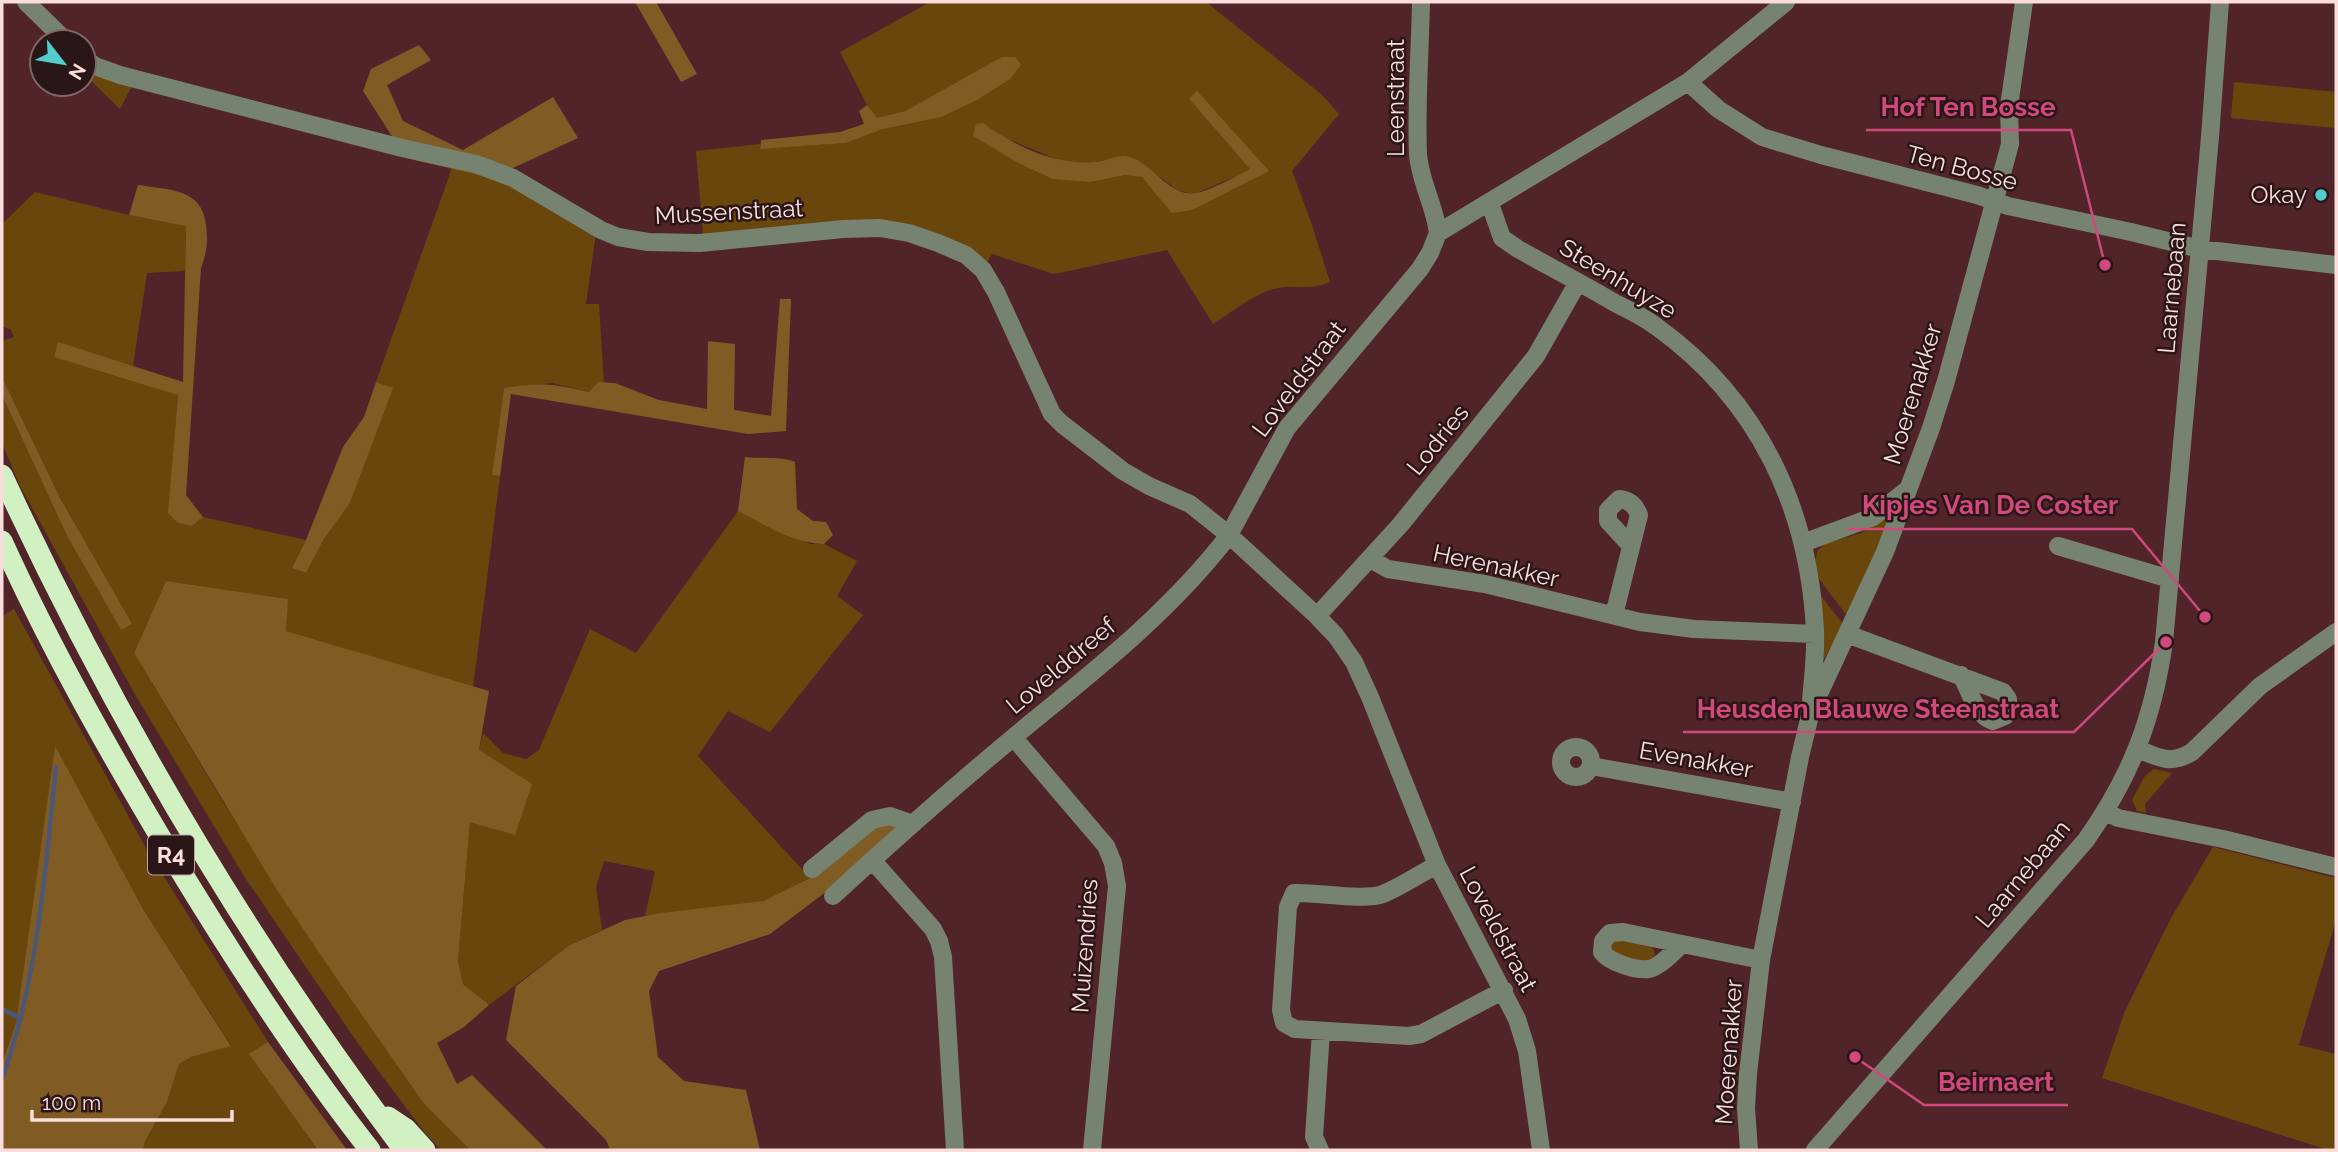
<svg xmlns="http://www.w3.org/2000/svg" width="2338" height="1152" viewBox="0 0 2338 1152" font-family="Raleway,sans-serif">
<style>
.green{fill:#69470c;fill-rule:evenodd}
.forest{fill:#805c24}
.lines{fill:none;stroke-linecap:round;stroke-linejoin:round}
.stream{stroke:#4b5774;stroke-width:4.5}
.minor{stroke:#778371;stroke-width:18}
.highway{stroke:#d2f1c3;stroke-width:21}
.poi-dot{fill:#52cdcd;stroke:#2a1517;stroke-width:2.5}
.labels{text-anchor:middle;stroke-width:5;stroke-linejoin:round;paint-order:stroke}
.shield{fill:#2a1517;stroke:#bca1a2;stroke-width:2}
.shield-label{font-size:23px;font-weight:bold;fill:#fbddde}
.street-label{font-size:24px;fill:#fbddde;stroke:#2a1517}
.poi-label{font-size:24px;fill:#fbddde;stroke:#2a1517;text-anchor:end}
.leader{fill:none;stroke:#d0497c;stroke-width:2.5}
.callout-dot{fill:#d0497c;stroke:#2a1517;stroke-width:2.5}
.callout-label{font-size:26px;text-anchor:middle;font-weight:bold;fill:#d0497c;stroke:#2a1517;stroke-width:5;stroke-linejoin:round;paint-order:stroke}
</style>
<rect width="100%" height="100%" fill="#512429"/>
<!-- green -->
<path class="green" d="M930 2H1206L1321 94 1339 114 1292 171 1311 222 1330 282C1307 292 1292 283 1270 290 1250 297 1230 313 1213 324L1167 250 1054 274 992 254 986 264 886 220 832 221 703 236 696 151 760 144V148L846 143 883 129 1015 57 1002 58 905 111 876 119 867 105 840 52ZM1189 99 1268 171 1173 213 1142 176 1125 175 1091 182 1020 164 983 123 1003 137 1063 162H1095L1125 156 1163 179 1177 190 1194 194 1251 170Z
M84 63 133 84 120 109 84 74Z
M2234 82 2336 92 2335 128 2231 118Z
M452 168 491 178 525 192 596 233 586 304H599L604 383 598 382 590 392 552 383 504 388 492 475 500 476 473 688 286 631 287 599 166 581 134 653 223 802 343 988 424 1104 470 1150H441L425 1133 359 1045 244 876 133 691 19 484 2 443V395L67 536 121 630 131 624 60 498 2 377V341L14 337 11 330 2 326V224L35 192 129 215 186 225 185 271 147 273 133 366 59 343 54 356 178 394 169 513 178 523 192 526 203 517 306 540 292 568 306 573 324 539 350 503 392 388 376 382Z
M738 511 810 544H824L857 561 837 596 863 615 770 732 728 711 698 756 810 878 763 901 645 916 655 871 604 861 596 887 602 930 568 946 489 1005 463 984 458 961 470 821 479 750 483 733 503 753 526 759 539 750 590 629 636 653Z
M1888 516 1891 518 1848 617 1819 579 1815 561 1818 550 1827 543 1861 533Z
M1821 596 1844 625 1824 659H1823Z
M14 609 147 850 268 1042 250 1055 318 1150H143L145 1141 167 1102 179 1064 191 1057 231 1045 143 909 55 748 16 1023 2 1064V616Z
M2154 769 2172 773 2145 804 2146 813 2137 811 2132 800 2145 776Z
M2213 847 2336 878V920L2299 1045 2336 1054V1150H2328L2102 1078 2125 1011 2171 918Z
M1612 939 1651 946C1656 951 1656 957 1650 962L1614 956 1607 946Z"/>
<!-- forest -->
<path class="forest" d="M635 2H656L697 74 681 82Z
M419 45 431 60 387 85 403 121 463 150 553 97 578 138 491 178 406 158 363 91 371 69Z
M1002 57H1015L1021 65 1010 79 977 100 941 117 883 129 846 143 760 149 761 140 840 132 864 124 859 111 867 105 877 118 905 111Z
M1197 91 1269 171 1192 210 1172 213 1142 177 1125 175 1091 182 1053 179 1020 164 973 136 976 124 983 123C1015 146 1054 165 1093 162 1103 162 1116 155 1125 156 1152 160 1168 198 1196 193 1209 191 1237 176 1250 169L1189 99Z
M138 185C169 190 202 188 206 225 208 244 207 251 201 268L186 495 203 517 192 526 178 523 168 513 178 395 54 357 58 342 183 382 186 226 129 215Z
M780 299H791L786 431 748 434 511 394 500 476 492 475 504 388C541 382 554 384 589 392L598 382 615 383 659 400 707 409 708 341 735 344 734 410 771 416Z
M2 377 60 498 132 624 121 630 67 536 2 395Z
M376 382 393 388 350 503 324 539 306 573 292 568 306 540 343 447 364 417Z
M745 457C762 459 779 456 795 462L797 509 813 521 826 522 833 535 824 544C792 543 766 525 738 511Z
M166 581 288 599 286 631 489 691 479 750 532 784 515 835 470 822 458 961 463 984 489 1005 464 1027 437 1043 457 1084 472 1075 547 1150H470L424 1104 343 988 277 890 134 653Z
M55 746 143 909 231 1046 191 1057 179 1064 167 1102 145 1141 143 1150H2V1064L16 1023Z
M880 823 900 827 831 888 770 934 659 971 649 991 658 1057 684 1081 746 1090 760 1150H610L606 1140 506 1040 516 986 568 946 625 920 661 913 763 901 810 878 833 855Z
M268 1042 347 1150H318L249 1054Z"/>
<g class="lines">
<!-- stream -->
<path class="stream" d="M2 1009 21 1019
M2 1079C38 980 45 871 56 767"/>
<!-- minor -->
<path class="minor" d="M26 2 67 42
M1421 2C1420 52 1416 104 1418 154 1420 182 1435 206 1438 233
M84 58 95 66 120 75 402 148 476 164 513 178 601 230 618 237 648 242 700 243 843 229 880 228 909 233 938 243 966 255 983 270 996 292 1052 414 1062 424 1123 471 1149 486 1190 504 1229 535C1174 607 1103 664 1033 721 965 777 898 836 833 896
M1688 82 1718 109 1762 137 1821 155 1977 195 2008 206 2131 232 2200 249 2336 265
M1490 204 1502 238 1518 249C1550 267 1583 284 1615 303 1629 310 1644 317 1657 327 1758 400 1809 507 1815 631 1816 654 1813 678 1811 700
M1803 543 1873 517 1908 489
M2058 546 2170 579
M1370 559 1388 569 1485 584 1640 622 1694 629 1815 634
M1614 615 1639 515C1635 505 1630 500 1619 499L1608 510V521L1631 546
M1317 616 1401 524 1536 356 1578 282
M1847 634 2003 692 2008 699V710L2005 716 1993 721C1974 714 1971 692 1961 675
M1014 738 1106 846 1113 863 1117 886 1092 1150
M1561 762a15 15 0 1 1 30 0a15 15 0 1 1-30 0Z
M2138 749C2159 758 2171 765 2192 752L2260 686 2336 632
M1591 766 1792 802
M2106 812 2118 818 2223 839 2336 867
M872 860 933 929 939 941 943 957 955 1150
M1437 865C1419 874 1401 887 1383 894 1363 901 1318 892 1294 893L1288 907 1281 1010 1284 1023 1295 1029 1409 1036 1421 1034 1504 990
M812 869 872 820 890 816 913 824
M1681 945C1673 952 1660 967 1649 969 1636 971 1609 962 1602 952L1603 941 1610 933 1623 932 1761 960
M1320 1150 1314 1137 1321 1031
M1541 1150 1527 1051 1517 1019 1437 865 1370 697 1354 662 1336 636 1317 616 1229 535 1287 428 1420 269 1430 253 1438 233 1688 82 1786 2
M1749 1150 1746 1108 1748 1074 1761 960 1800 757 1811 711 1885 552 1931 428 1946 381 2010 144 2009 106 2024 2
M1815 1150 2086 840C2131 776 2153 719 2164 642L2210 137 2220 2"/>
<!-- highway -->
<path class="highway" d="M2 475C112 713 246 940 404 1150
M2 541C51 649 110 753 171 855 232 956 297 1057 370 1150
M388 1117 406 1129 425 1150"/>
</g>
<!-- markers -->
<circle class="poi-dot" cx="2321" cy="195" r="7"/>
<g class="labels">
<!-- shield labels -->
<rect class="shield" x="148" y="835.5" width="46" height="39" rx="5"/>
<g class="shield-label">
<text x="171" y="863">R4</text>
</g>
<!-- street labels -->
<g class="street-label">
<text transform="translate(1396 98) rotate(-90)" y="8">Leenstraat</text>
<text transform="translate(1962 168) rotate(15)" y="8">Ten Bosse</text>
<text transform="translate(729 212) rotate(-3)" y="8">Mussenstraat</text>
<text transform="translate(1618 279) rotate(31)" y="8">Steenhuyze</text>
<text transform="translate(2172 288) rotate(-85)" y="8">Laarnebaan</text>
<text transform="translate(1299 379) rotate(-53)" y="8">Loveldstraat</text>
<text transform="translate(1913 394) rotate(-73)" y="8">Moerenakker</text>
<text transform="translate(1438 440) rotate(-51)" y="8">Lodries</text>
<text transform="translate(1496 566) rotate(12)" y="8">Herenakker</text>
<text transform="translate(1061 666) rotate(-40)" y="8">Lovelddreef</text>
<text transform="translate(1696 760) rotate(10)" y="8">Evenakker</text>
<text transform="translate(2023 874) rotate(-50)" y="8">Laarnebaan</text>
<text transform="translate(1498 929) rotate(62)" y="8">Loveldstraat</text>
<text transform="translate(1085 946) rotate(-86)" y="8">Muizendries</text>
<text transform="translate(1729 1052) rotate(-86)" y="8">Moerenakker</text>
</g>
<!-- poi labels -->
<g class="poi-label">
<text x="2307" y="203">Okay</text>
</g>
</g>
<!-- callouts -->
<path class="leader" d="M2105 265L2071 130H1866M2205 617L2132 529H1847M2166 642L2074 732H1683M1855 1057L1924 1105H2068"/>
<g class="callout-dot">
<circle cx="2105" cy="265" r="7"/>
<circle cx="2205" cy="617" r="7"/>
<circle cx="2166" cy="642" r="7"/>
<circle cx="1855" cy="1057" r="7"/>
</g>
<g class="callout-label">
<text x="1968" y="116">Hof Ten Bosse</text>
<text x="1990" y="514">Kipjes Van De Coster</text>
<text x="1878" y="718">Heusden Blauwe Steenstraat</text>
<text x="1996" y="1091">Beirnaert</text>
</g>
<!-- border -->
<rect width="2338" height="1152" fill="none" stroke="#fbddde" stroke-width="7"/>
<!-- north arrow -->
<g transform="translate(63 63) rotate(121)"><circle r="33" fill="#2a1517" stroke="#7e6567" stroke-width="2"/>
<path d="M0-5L12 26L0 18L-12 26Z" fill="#52cdcd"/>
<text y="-10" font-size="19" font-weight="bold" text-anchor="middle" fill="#fbddde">N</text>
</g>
<!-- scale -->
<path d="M32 1110v10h200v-10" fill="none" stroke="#fbddde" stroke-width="3.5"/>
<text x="42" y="1110" font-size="21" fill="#fbddde" stroke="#2a1517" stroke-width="5" paint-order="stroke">100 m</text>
</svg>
